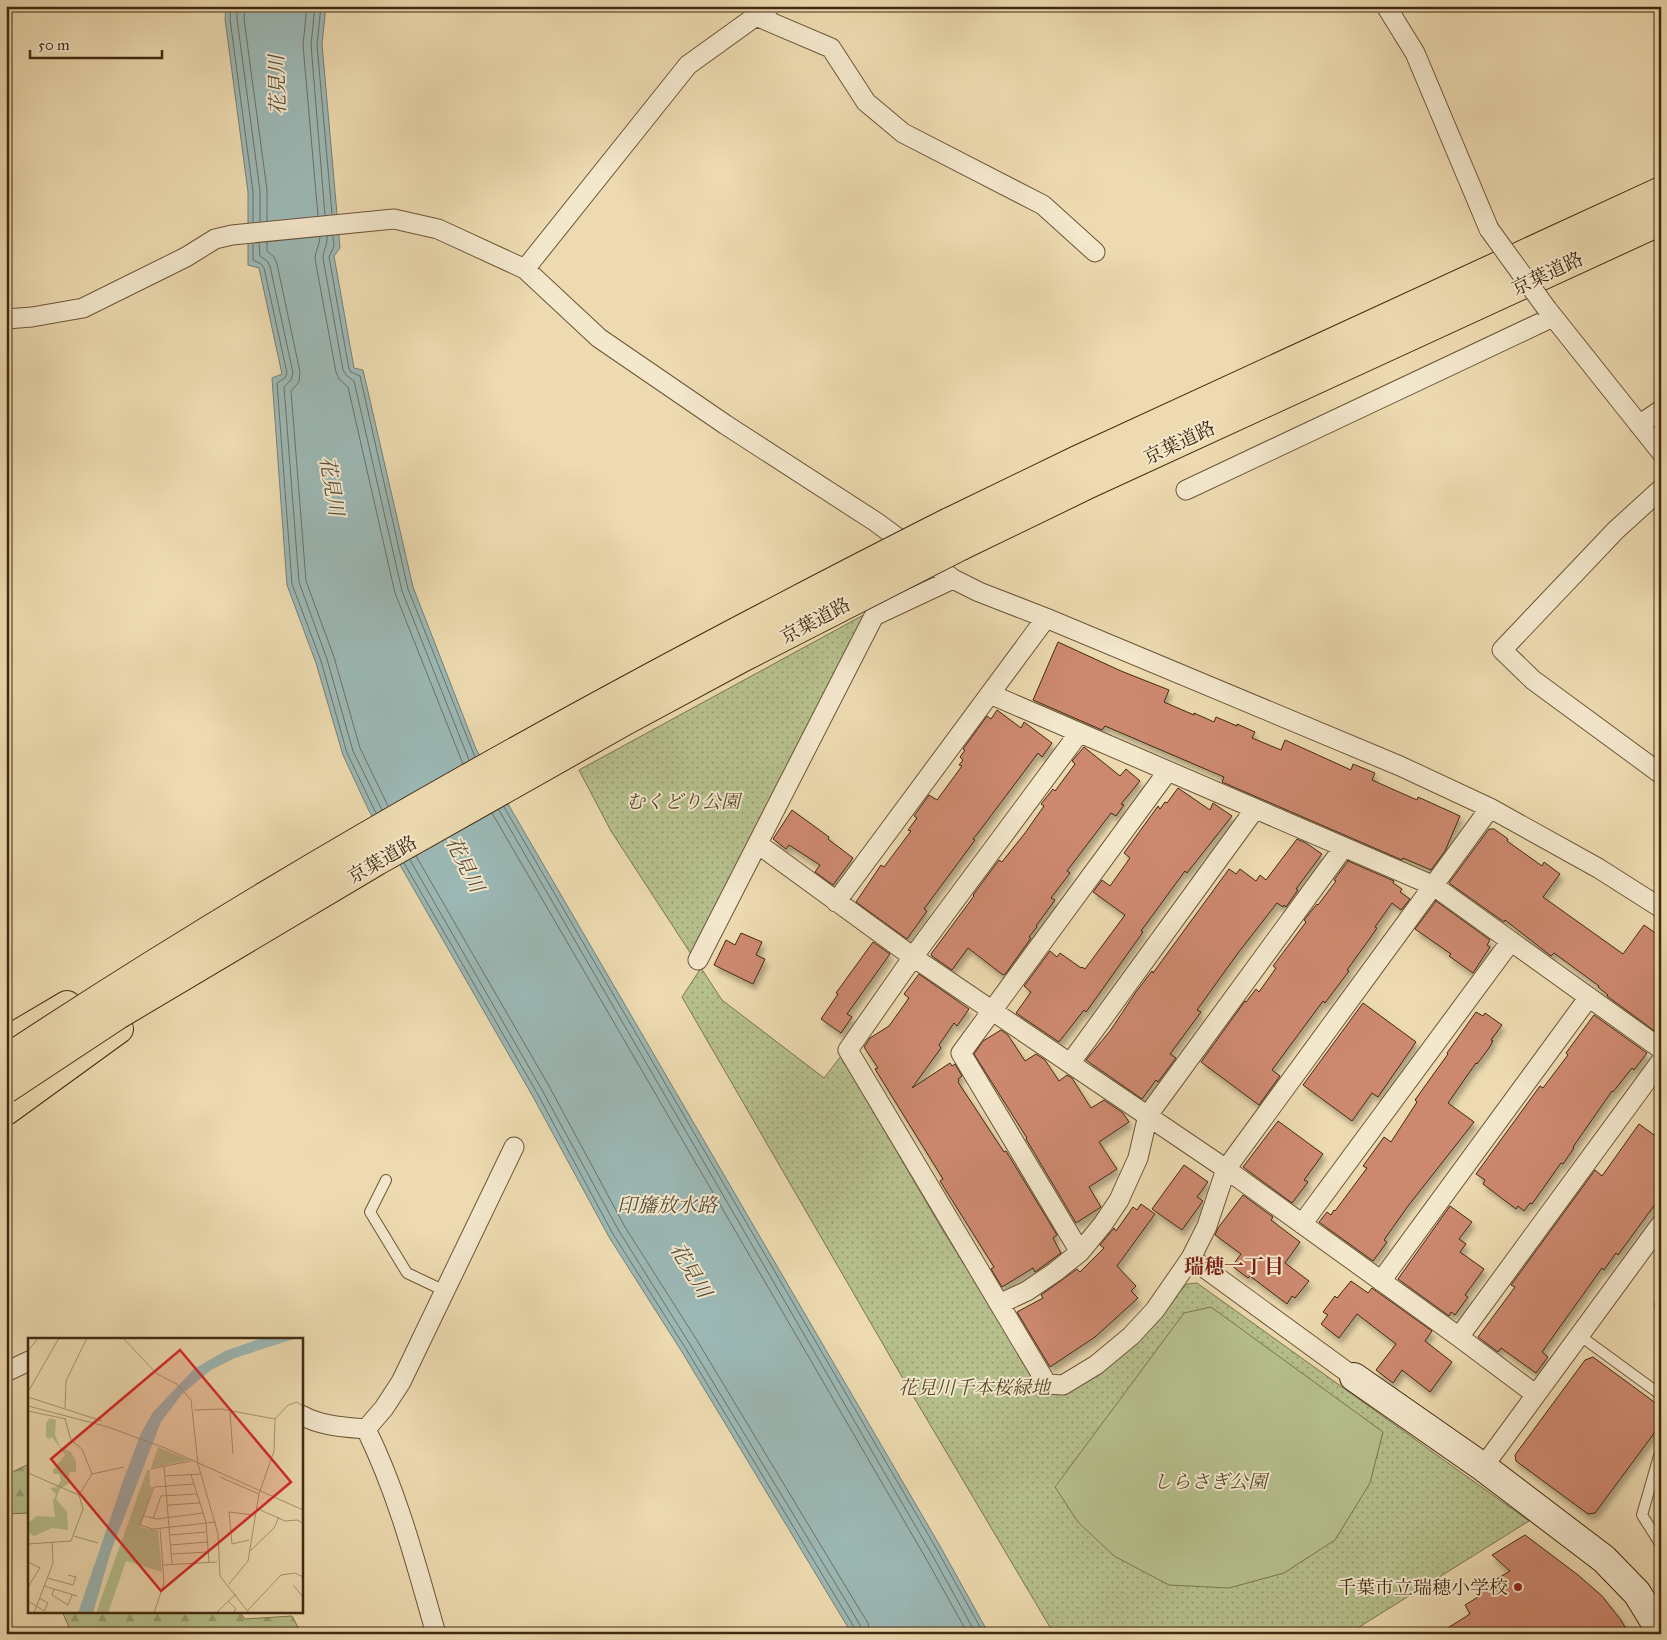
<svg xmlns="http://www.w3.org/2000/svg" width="1667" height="1640" viewBox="0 0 1667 1640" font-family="'IM FELL Great Primer','Noto Serif JP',serif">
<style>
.forest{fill:url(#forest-firs);stroke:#7c754e}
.park{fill:url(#park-dots);stroke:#7c754e}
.garden{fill:#b6c08d;stroke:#7c754e}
.water{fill:#9cb8b5;stroke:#787f73}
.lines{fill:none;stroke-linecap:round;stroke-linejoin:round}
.shore{stroke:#6e7162;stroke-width:1}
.building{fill:#cd896f;stroke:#412a10;filter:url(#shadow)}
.lane-casing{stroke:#6c5638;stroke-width:12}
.street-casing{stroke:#6c5638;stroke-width:21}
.secondary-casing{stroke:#412a10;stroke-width:30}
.highway-casing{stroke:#412a10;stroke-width:30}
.lane{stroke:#f3e7cc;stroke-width:10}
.street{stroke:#f3e7cc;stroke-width:19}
.secondary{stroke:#f3e7cc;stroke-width:28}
.highway{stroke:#eddab0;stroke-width:28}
.street-bridge-casing{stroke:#6c5638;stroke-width:21;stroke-linecap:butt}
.highway-bridge-casing{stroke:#412a10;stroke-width:30;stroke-linecap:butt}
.street-bridge{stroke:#f3e7cc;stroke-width:19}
.highway-bridge{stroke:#eddab0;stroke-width:28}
.poi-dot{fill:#8f2418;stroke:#f3e7cc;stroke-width:2}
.labels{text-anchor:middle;stroke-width:4;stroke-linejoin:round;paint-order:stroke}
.street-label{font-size:19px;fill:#412a10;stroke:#f3e7cc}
.park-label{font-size:19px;font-style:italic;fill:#584829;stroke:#f3e7cc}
.poi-label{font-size:19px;fill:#412a10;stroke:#f3e7cc;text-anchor:end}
.water-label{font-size:20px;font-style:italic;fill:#584e39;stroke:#f3e7cc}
.neighbourhood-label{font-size:20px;font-weight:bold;fill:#7a1f14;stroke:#f3e7cc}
.inset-road{fill:none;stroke:#a89470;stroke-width:1}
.view{fill:#d62828;fill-opacity:0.15;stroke:#d62828;stroke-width:2.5}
.inset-edge{fill:none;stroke:#412a10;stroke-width:2.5}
</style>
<defs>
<pattern id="forest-firs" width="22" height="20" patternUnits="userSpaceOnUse" patternTransform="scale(1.25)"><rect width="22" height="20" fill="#b6c08d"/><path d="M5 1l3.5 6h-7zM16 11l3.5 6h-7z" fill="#969c72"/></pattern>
<pattern id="park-dots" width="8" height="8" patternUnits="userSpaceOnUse" patternTransform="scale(1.25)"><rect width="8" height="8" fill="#b6c08d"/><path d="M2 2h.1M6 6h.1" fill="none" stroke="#969c72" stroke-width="1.8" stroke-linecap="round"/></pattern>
<filter id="shadow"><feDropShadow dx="3" dy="5.5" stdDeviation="2.5" flood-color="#0004"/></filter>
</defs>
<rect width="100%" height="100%" fill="#eddab0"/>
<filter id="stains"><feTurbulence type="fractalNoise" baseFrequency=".004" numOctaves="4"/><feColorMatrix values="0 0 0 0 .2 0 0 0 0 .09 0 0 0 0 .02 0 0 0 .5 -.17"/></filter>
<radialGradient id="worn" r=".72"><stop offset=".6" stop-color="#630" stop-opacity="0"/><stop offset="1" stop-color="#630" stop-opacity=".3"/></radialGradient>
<!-- forest -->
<path class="forest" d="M29 1464V1513L6 1514V1475Z
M62 1611H239L245 1619 292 1616 301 1633 72 1634Z"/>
<!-- park -->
<path class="park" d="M869 612 691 954 611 831 579 770Z
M701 968 722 1000 824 1078 841 1056 942 1229 1040 1385 1057 1395 1110 1364 1140 1335 1187 1284 1197 1283 1529 1521 1348 1634H1054L909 1389 682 997Z"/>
<!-- garden -->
<path class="garden" d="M1211 1307 1383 1432 1370 1483 1335 1540 1284 1573 1229 1588 1169 1585 1114 1556 1078 1522 1055 1487 1184 1313Z"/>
<!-- water -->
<path class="water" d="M226 6H326L322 44 340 248 334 256 354 368 363 370 413 587 476 749 940 1546 989 1634H852L682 1352 609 1237 532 1095 369 811 343 755 316 663 287 585 272 378 282 374 259 268 248 265V192L225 19Z"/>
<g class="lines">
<!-- shore -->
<path class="shore" d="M231 6 230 19 253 192V222
M237 6V19L260 191V222
M245 6 244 19 267 190V221
M307 6 303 45 318 216
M315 6 311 45 325 215
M321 6 317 45 332 214
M327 236C328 246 323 249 323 258L343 370 347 376 354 381 402 591 469 760
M333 236 334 246 329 257 349 369 351 372 360 376 408 589 475 757
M320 237C320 245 315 251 315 259L336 372 339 379 348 387 395 593 463 764
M267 242V251L274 257 277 264 300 372 299 382 291 391 306 581 334 657 360 748 388 806
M259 243 260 256 267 261 270 266 293 373 291 380 284 387 299 582 327 659 353 751 382 810
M253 244V260L261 264 264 268 287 373 285 378 277 383 292 584 321 661 347 753 376 813
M504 807 936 1548 984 1634
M499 810 930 1551 976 1634
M492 813 924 1555 968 1634
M416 856 549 1086 625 1227 698 1342 855 1602 868 1623 870 1634
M410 860 542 1090 619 1231 691 1346 849 1606 861 1627 863 1634
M404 863 537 1093 613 1234 686 1349 843 1609 856 1630V1634"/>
</g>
<!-- building -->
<path class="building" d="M1058 642 1121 671 1169 690 1164 702 1194 715V713L1214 722 1216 717 1237 726V724L1255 732 1252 738 1281 750 1285 740 1351 770 1353 764 1375 773 1372 780 1417 800 1418 797 1460 816 1445 851 1431 870 1403 858 1402 860 1222 782 1224 777 1105 726 1102 730 1033 700Z
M997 710 1021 728 1024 722 1052 743 1042 757 1038 753 978 833 973 839 975 840 924 909 927 911 907 939 856 902 881 865 884 867 911 831 908 830 917 818 914 816 929 795 937 800 962 766 959 765 963 760 960 757 965 750 963 749 987 716 991 719Z
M1084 747 1120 776 1126 769 1140 781 1121 804 1124 805 1116 816 1111 813 1067 871 1070 873 1051 898 1055 900 1036 926 1037 927 1029 937 1031 938 1006 973 1003 975 968 948 952 970 932 956 931 954 974 896 973 895 982 883 999 860 1002 862 1025 833 1044 806 1041 804 1053 789 1055 791 1075 764 1072 761Z
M1178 788 1210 810 1213 803 1232 816 1187 873 1185 871 1141 931 1143 932 1099 994 1086 1012 1084 1010 1059 1042 1016 1013 1031 992 1024 986 1050 951 1057 957 1060 953 1081 968 1082 967 1085 969 1125 915 1093 892 1102 880 1110 886 1130 858 1124 853 1158 806 1160 809 1165 802 1167 803Z
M792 810 829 837 828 839 853 858 833 885 815 872 820 865 789 845 786 849 773 839Z
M1489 829H1494L1508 839 1507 841 1542 866 1544 862 1560 874 1543 897 1623 954 1644 925 1661 937 1655 947 1661 951 1660 1035 1607 996 1608 995 1598 987 1599 986 1554 953 1551 956 1505 920 1504 922 1449 883Z
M1297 839 1306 843 1322 854 1296 889 1298 890 1286 907 1284 905 1283 907 1277 903 1238 953 1197 1010 1201 1012 1170 1054 1176 1058 1158 1082 1156 1080 1142 1099 1086 1060 1110 1031 1136 992 1152 971 1153 973 1229 869 1236 874 1240 869 1256 881 1260 875 1266 880Z
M1348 861 1394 881 1393 883 1402 889 1400 892 1410 899 1401 910 1392 903 1375 927 1377 928 1368 941 1347 970 1349 971 1325 1003 1323 1001 1272 1070 1280 1076 1259 1105 1201 1062 1245 1001 1246 1002 1256 989 1259 992 1276 968 1273 966 1306 922 1304 920 1317 904 1318 905 1336 881 1334 880Z
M1436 901 1490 940 1487 945 1490 947 1473 973 1449 956 1451 954 1415 929Z
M741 933 762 942 756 955 765 959 753 984 714 965 726 940 735 945Z
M873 942 890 954 847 1014 852 1017 841 1033 821 1019 838 994 836 993Z
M919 974 969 1009 957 1026 954 1023 939 1045 941 1048 912 1088 950 1063 952 1066 955 1064 962 1076 958 1079 959 1081 958 1082 1004 1152 1006 1151 1057 1235 1053 1238 1061 1253 1035 1272 1033 1268 1002 1287 991 1269 994 1267 940 1181 943 1179 875 1069 878 1068 864 1047 870 1038 889 1026 909 998 904 994Z
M1363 1003 1416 1042 1378 1097 1372 1093 1352 1121 1303 1085Z
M1476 1012 1483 1016 1485 1013 1502 1025 1491 1040 1493 1041 1489 1048 1477 1064 1476 1063 1448 1103 1474 1122 1408 1206 1384 1240 1387 1242 1373 1261 1319 1222 1327 1212 1331 1215 1334 1210 1335 1211 1367 1168 1363 1166 1384 1137 1391 1142 1417 1102 1415 1100 1448 1054 1447 1053Z
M1594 1015 1647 1053 1634 1070 1632 1068 1613 1092 1612 1091 1573 1147 1574 1148 1563 1164 1561 1163 1532 1204 1530 1203 1524 1211 1518 1206 1516 1209 1483 1184 1485 1180 1476 1174 1540 1086 1543 1088 1568 1055 1566 1053Z
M1001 1030 1008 1035 1025 1061 1036 1054 1045 1060 1059 1081 1067 1075 1072 1078 1091 1108 1104 1100 1123 1113 1129 1122 1099 1142 1117 1169 1089 1187 1101 1207 1076 1223 1026 1139 1027 1138 974 1054 983 1041Z
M1278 1121 1323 1154 1304 1180 1308 1182 1292 1203 1243 1167Z
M1639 1124 1661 1140V1196L1618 1255 1616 1253 1604 1270 1602 1268 1542 1352 1548 1357 1536 1373 1501 1348 1498 1352 1478 1337 1515 1287 1511 1285 1595 1170 1602 1176Z
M1184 1165 1208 1182 1197 1197 1203 1201 1182 1230 1152 1209Z
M1243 1195 1273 1217 1271 1220 1300 1242 1285 1263 1309 1281 1295 1298 1292 1296 1287 1304 1250 1276 1248 1278 1232 1266 1241 1254 1215 1235 1218 1228Z
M1141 1204 1155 1214 1117 1266 1136 1286 1131 1291 1138 1298 1095 1337 1050 1367 1017 1312 1043 1298 1041 1295 1077 1269 1080 1272 1104 1248 1100 1245 1114 1228 1116 1231 1133 1207 1137 1210Z
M1450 1206 1472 1222 1459 1239 1466 1244 1460 1252 1484 1269 1465 1295 1468 1297 1455 1315 1451 1312 1449 1316 1398 1279Z
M1351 1281 1368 1293 1372 1288 1432 1331 1425 1341 1452 1362 1430 1392 1402 1370 1393 1383 1376 1370 1396 1344 1357 1314 1339 1338 1321 1324 1328 1315 1323 1312 1335 1296 1337 1298Z
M1593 1357 1661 1407V1424L1595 1513 1588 1514 1516 1461 1515 1455 1585 1360Z
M1525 1535 1578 1575 1602 1596 1621 1620 1629 1634H1438L1470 1614 1465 1605 1478 1597 1475 1592 1510 1571 1492 1555Z"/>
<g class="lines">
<defs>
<path id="lane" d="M386 1180 370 1212 407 1273 445 1291
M1660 1305 1661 1304
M1579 1335 1661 1395
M1661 1455 1659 1456 1642 1515 1661 1545"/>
<path id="street" d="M1386 6 1415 53 1489 229
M756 16 831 48 866 102 903 133 1043 205 1095 252
M525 269 688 65 770 6
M1547 309 1661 452
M6 319 32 317 83 308 186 257 215 239 232 235 394 219 438 229 525 269 599 338 726 425 876 522 953 579 979 592 1046 618 1400 766 1490 808 1598 868 1661 908
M1639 425 1661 410
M1661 489 1616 530 1502 650 1533 680 1661 774
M1186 490 1553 317
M990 694 1434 886 1661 1049
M1079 733 913 957 848 1050 1047 1384 1063 1385 1096 1365 1131 1336 1155 1310 1191 1258 1207 1226 1226 1169 1490 808
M758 844 913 957 1226 1169 1459 1337 1535 1394
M836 902 1046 618
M698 960 874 616 953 579
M1071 1062 1255 809
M1302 1224 1511 941
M1080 1252 961 1053 1168 771
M1191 1258 1354 1377
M1381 1281 1589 997
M999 1304 1027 1291 1055 1272 1080 1252 1103 1224 1119 1200 1138 1158 1148 1115 1344 847
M1459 1337 1661 1061
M6 1370H10L29 1361
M301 1415C321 1426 343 1427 366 1429 398 1494 416 1564 436 1634
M366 1429 384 1408 401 1382 514 1147
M1483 1467 1661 1224"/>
<path id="secondary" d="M1354 1377 1483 1467 1604 1559 1637 1593 1661 1632"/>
<path id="highway" d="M949 522 1077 460 1661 191
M961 546 1089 484 1661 221
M6 1041 67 1005
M6 1111 119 1029"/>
</defs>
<!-- lane casing -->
<use href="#lane" class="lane-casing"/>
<!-- street casing -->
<use href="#street" class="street-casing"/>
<!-- secondary casing -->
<use href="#secondary" class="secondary-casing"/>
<!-- highway casing -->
<use href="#highway" class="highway-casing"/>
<!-- lane -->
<use href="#lane" class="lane"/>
<!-- street -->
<use href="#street" class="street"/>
<!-- secondary -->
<use href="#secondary" class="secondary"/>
<!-- highway -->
<use href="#highway" class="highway"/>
<defs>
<path id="street-bridge" d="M1489 229 1547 309"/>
<path id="highway-bridge" d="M6 1059C307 860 627 685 949 522
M6 1089 118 1015 377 861 625 721 742 658 961 546"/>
</defs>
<!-- street-bridge casing -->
<use href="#street-bridge" class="street-bridge-casing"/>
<!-- highway-bridge casing -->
<use href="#highway-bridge" class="highway-bridge-casing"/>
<!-- street-bridge -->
<use href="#street-bridge" class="street-bridge"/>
<!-- highway-bridge -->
<use href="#highway-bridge" class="highway-bridge"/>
</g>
<!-- markers -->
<circle class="poi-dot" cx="1518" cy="1587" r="5"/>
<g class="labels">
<!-- street labels -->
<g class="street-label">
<text transform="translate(1547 273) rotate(-25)" y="7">京葉道路</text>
<text transform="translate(1179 442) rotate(-25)" y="7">京葉道路</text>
<text transform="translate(815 620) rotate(-28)" y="7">京葉道路</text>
<text transform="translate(382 859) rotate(-30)" y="7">京葉道路</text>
</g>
<!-- park labels -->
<g class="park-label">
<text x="683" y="808">むくどり公園</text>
<text x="974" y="1394">花見川千本桜緑地</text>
<text x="1210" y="1488">しらさぎ公園</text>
</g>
<!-- poi labels -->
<g class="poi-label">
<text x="1508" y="1594">千葉市立瑞穂小学校</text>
</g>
<!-- water labels -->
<g class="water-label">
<text transform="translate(277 85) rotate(-92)" y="7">花見川</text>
<text transform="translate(332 486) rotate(80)" y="7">花見川</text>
<text transform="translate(465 864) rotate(63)" y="7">花見川</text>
<text x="667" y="1212">印旛放水路</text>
<text transform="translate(691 1270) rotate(59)" y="7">花見川</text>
</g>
<!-- neighbourhood labels -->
<g class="neighbourhood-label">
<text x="1234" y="1273">瑞穂一丁目</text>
</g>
</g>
<!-- overview -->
<g transform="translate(28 1338)">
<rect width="275" height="275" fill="#eddab0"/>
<path d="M22 80 28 82 27 97 32 109 43 114 48 123V134H42L41 139 43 144 32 151 28 161 39 174 40 192 24 190 6 198 0 194V185L9 178 27 179 25 163 28 156 22 150 29 149 33 143 31 136H25V132L37 117 24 99 20 101 18 98V85Z" fill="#b6c08d"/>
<path d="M130 109 162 122 123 130ZM119 132H122V149H125L112 189 130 192 134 234 98 223 80 275H68Z" fill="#b6c08d"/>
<path d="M127 193 131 217 119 220 108 215 103 204 105 195Z" fill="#b6c08d"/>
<path d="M234 0H269L207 20 183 32 154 56 133 84 83 213 65 275H50L95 143 113 95 125 74 166 31 197 13Z" fill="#9cb8b5"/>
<path class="inset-road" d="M95 0 129 36 149 46 163 62 170 126 190 196 192 238 221 275M0 13 10 0M0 54 31 0M0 59 74 83M0 68 80 89 137 110 275 172M37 70 38 43 59 0M166 72 193 71 247 81M0 73 38 81M202 74 205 116M136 128 144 226M123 131 163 123M0 135 51 157M64 136 96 129M163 137 178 184 181 224M137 138 173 136M192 139 231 156M166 146 126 149 112 187 125 191 188 184M140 167 172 165M228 170 257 183 269 182 275 185M116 178 129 181 175 175M125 181 133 158 169 156M142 197 178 194M46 198 70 205M221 202 204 206 201 174 226 177M0 206 43 203 55 171 51 157 64 136 54 111 43 102 37 81M143 207 179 204M221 214 246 190 251 179M144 216 180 214M135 227 189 224M19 240 45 247 48 239 40 237M201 246 220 223 231 156 246 113 247 81 260 67 269 64 275 68M265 247 275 259M16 248 49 258M0 249 12 230 0 224M26 251 24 257 40 267 44 257M0 263 16 273 20 265 11 260M200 263 208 271 205 275M220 272 253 237 267 235 275 239M6 275 25 225 24 204M126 275 136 245 132 190M188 275 208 256"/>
<path class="view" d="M152 12 263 144 133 253 23 121Z"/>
<rect width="275" height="275" class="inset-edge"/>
</g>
<!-- margin -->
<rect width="1667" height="1640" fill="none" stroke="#eddab0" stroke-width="25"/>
<rect x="8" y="8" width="1652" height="1625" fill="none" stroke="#412a10" stroke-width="2.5"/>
<rect x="12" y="12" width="1642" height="1615" fill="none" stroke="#412a10"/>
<!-- scale -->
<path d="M30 50v8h132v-8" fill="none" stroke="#412a10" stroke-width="2.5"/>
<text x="38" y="50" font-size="15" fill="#412a10" stroke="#f3e7cc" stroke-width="4" paint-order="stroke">50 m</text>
<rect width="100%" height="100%" filter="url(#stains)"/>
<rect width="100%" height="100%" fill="url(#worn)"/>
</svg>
